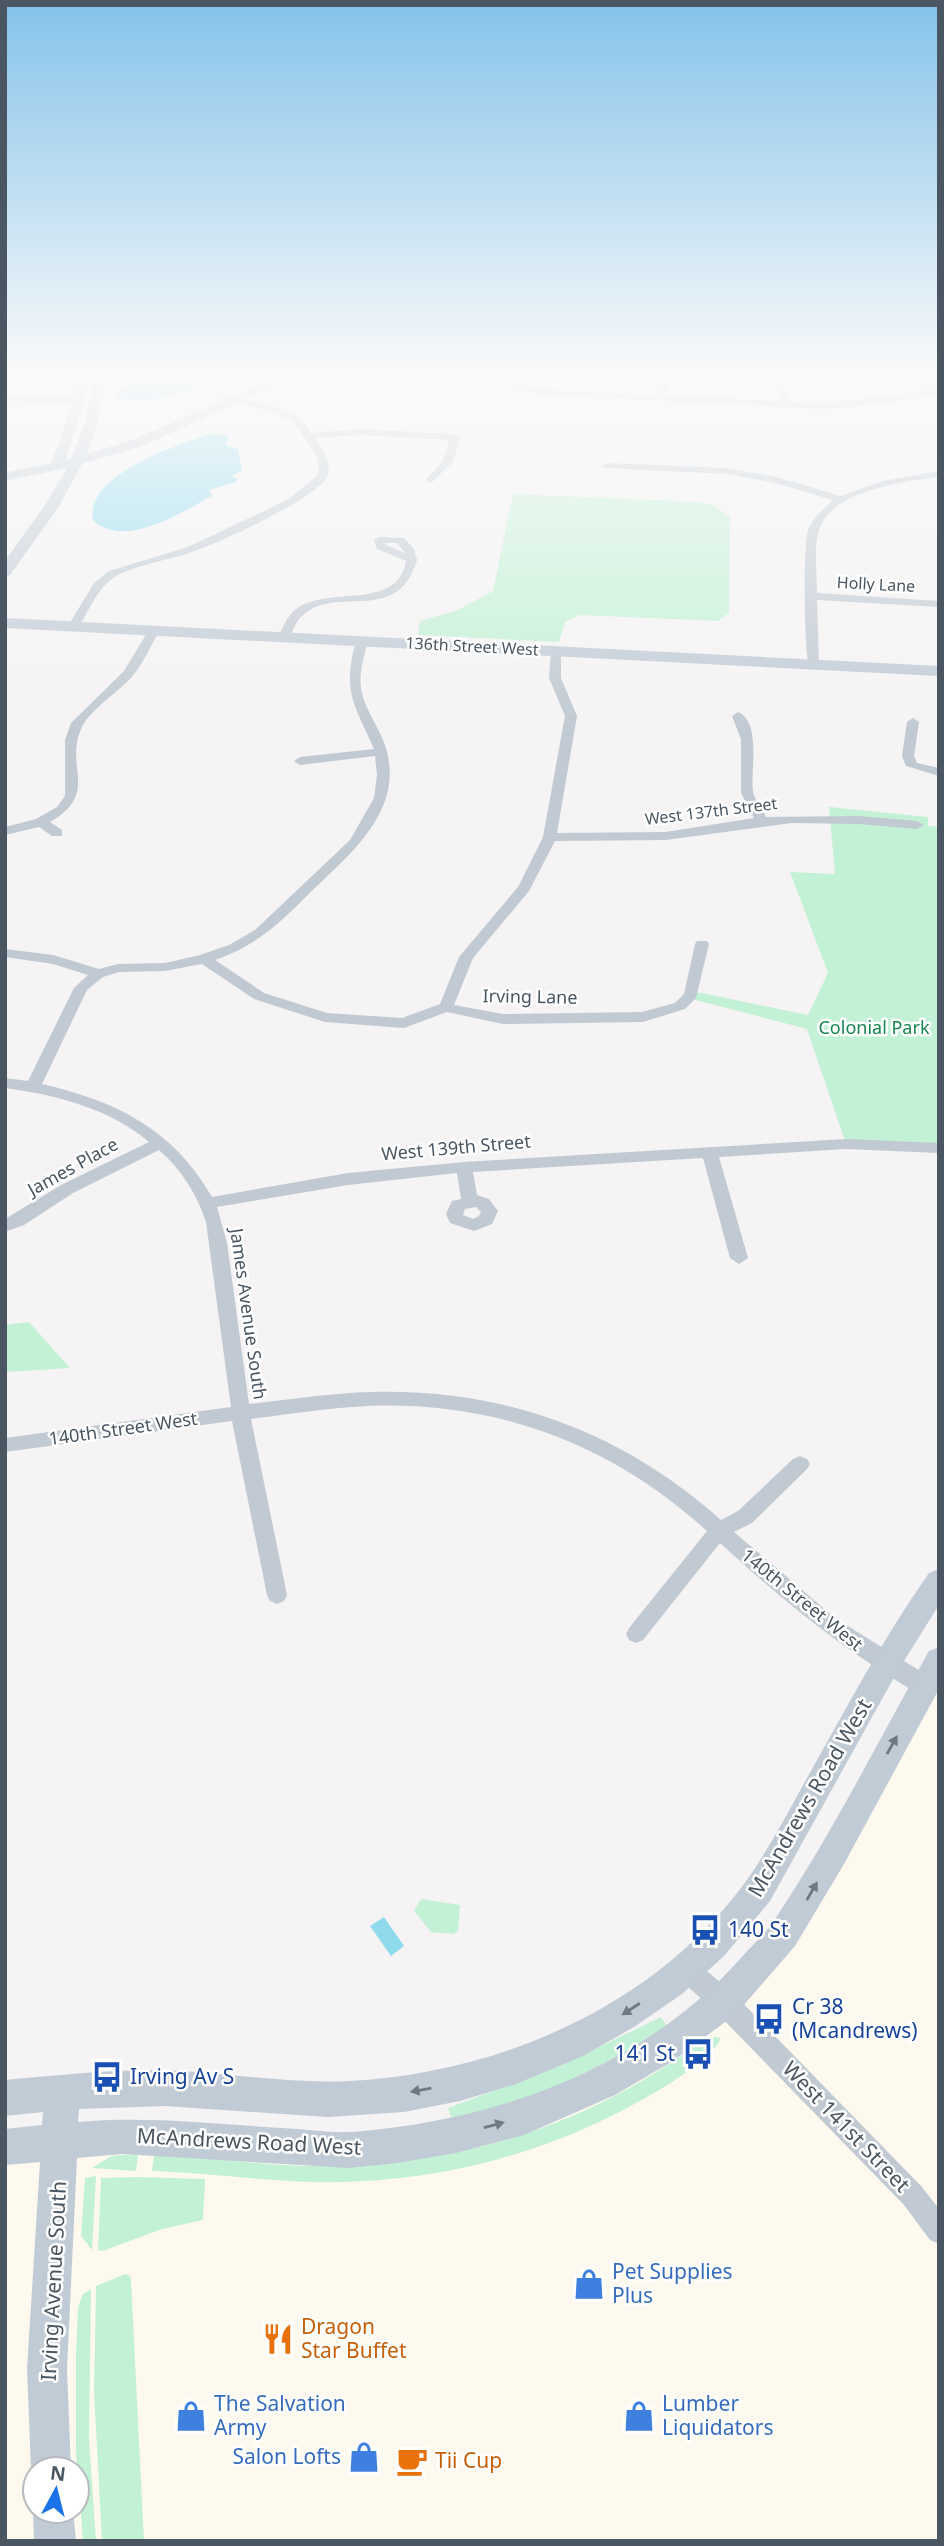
<svg xmlns="http://www.w3.org/2000/svg" width="944" height="2546" viewBox="0 0 944 2546" font-family="'Noto Sans',sans-serif">
<style>
.commercial{fill:#fdf9ef;fill-rule:evenodd}
.green{fill:#c3f1d5}
.water{fill:#90daee}
.lines{fill:none;stroke-linecap:round;stroke-linejoin:round}
.street{fill:#c1cad2;fill-rule:evenodd}
.secondary{fill:#c1cbd6;fill-rule:evenodd}
.oneway{fill:#6e7984}
.labels{text-anchor:middle;stroke-width:5;stroke-linejoin:round;paint-order:stroke}
.far-street-label{font-size:16px;fill:#4a5661;stroke:#fff}
.street-label{font-size:18px;fill:#4a5661;stroke:#fff}
.park-label{font-size:18px;fill:#17864f;stroke:#fff}
.near-street-label{font-size:21px;fill:#4a5661;stroke:#fff}
.near-transit-label{font-size:21px;fill:#164399;stroke:#fff;text-anchor:start}
.near-shop-label{font-size:21px;fill:#366cbe;stroke:#fff;text-anchor:start}
.near-food-label{font-size:21px;fill:#c56008;stroke:#fff;text-anchor:start}
</style>
<rect width="100%" height="100%" fill="#f5f3f3"/>
<!-- commercial -->
<path class="commercial" d="M939 1660V2541H5V2147L397 2145 724 2002ZM35 2469H77V2511H35Z"/>
<!-- green -->
<path class="green" d="M513 494 700 502 715 506 730 517 729 613 718 621 580 615 565 622 559 642 418 635 420 621 458 610 493 591Z
M829 807 928 817V826L939 827V1148L846 1144 807 1029 688 998 692 991 808 1015 828 973 790 872 835 874Z
M29 1322 70 1368 5 1372V1325Z
M421 1899 460 1905 458 1931 453 1934 431 1932 414 1911Z
M661 2017 667 2026 635 2048 544 2093 452 2120 448 2108 562 2065Z
M714 2037 721 2038C712 2059 668 2085 647 2097 544 2156 430 2185 311 2182 258 2180 205 2173 152 2171L154 2155C207 2156 260 2166 313 2166 453 2168 590 2126 701 2041Z
M138 2154 136 2171 92 2168 111 2156Z
M96 2176 92 2250 81 2236 85 2178Z
M139 2177 205 2179 203 2220 162 2229 103 2251 98 2250 101 2178Z
M125 2274 130 2276 131 2280 144 2541H102L94 2392 96 2286Z
M91 2289 89 2439 96 2541H83L76 2453V2354L78 2307 83 2294Z"/>
<!-- water -->
<path class="water" d="M143 374H215C188 392 150 407 117 398V393Z
M214 433 229 436 225 445 238 449 242 470 232 476 238 479 236 482 209 490 212 496C182 512 124 550 93 520 84 474 182 443 214 433Z
M384 1917 404 1946 391 1956 370 1926Z"/>
<g class="lines">
<!-- street -->
<path class="street" d="M460 374H477L542 389 658 395 659 374H668L667 395 778 401 777 374H786L787 401 824 403 925 391 908 374H918L934 389 939 388V394L879 404 824 409 542 395Z
M5 377 50 379 55 382 50 385 5 383Z
M221 392 276 407 301 419 311 433 362 429 455 434 460 437 453 462 431 483 426 480 443 461 449 440 362 435 315 438C322 450 333 463 327 477 317 498 217 544 192 552 170 560 134 565 115 577 97 588 89 611 78 628H70L68 626 94 583 109 571 188 547 289 499 317 476 319 465 316 455 295 423 270 411 218 397V393Z
M5 395 80 397 85 400 80 403 5 401Z
M607 463 727 468 781 478 840 496 883 481 939 471V477C904 482 827 490 818 534 814 552 817 574 817 593L939 601V607L817 600 819 665 809 667C804 653 803 545 808 530 813 518 823 509 833 500L775 483 727 474 604 468 602 466Z
M379 537 404 538 414 549 417 560C397 627 338 583 302 616 295 622 293 632 288 639H280L278 637C283 627 287 616 296 609 327 585 397 612 406 561L377 549 374 540ZM385 543H397L405 553 386 545Z
M150 628 160 630C151 645 143 664 132 677 118 692 90 710 82 727 63 766 101 793 50 822L62 830V836H52L39 827 5 835V827L36 819 57 807 65 796V740L71 723 124 671Z
M362 638 368 641C364 657 359 672 361 688 364 710 382 730 387 752 402 809 354 851 317 886 282 920 262 943 215 960L264 993 327 1013 402 1018 440 1004 459 957 518 887 543 837 565 716 549 678 551 649 561 651V678L577 716 557 833 666 832 754 818 741 793V739L732 716 738 712C762 722 750 772 753 792 755 800 762 809 766 817L858 816 917 821 924 825 917 829 858 824 792 823 666 840 555 841 529 891 473 958 454 1005 503 1014 642 1012 675 1003 684 994 695 944 697 941H707L709 944 696 998 685 1009 643 1022 503 1024 447 1012 404 1028 325 1022 254 999 202 964 165 971 119 972 103 977 87 990 42 1084C116 1101 173 1129 212 1197L348 1173 464 1162 846 1139 939 1143V1153L846 1149 719 1157 748 1258 739 1264 730 1258 703 1158 473 1172 477 1195 489 1199 498 1211 492 1224 474 1231 450 1223 446 1214 452 1201 461 1199 457 1173 348 1185 217 1207 227 1243 249 1404C289 1400 330 1393 371 1392 503 1388 623 1432 721 1520L738 1511 793 1459 800 1456 807 1459 810 1464 807 1469 752 1523 734 1532 835 1618 933 1679 936 1686 933 1693 925 1695 917 1693C843 1650 783 1601 720 1543L643 1640 636 1643 629 1640 626 1634 629 1628 707 1531C611 1444 497 1401 367 1406 329 1408 290 1414 251 1419L287 1595 284 1601 277 1604 270 1601 267 1595 232 1421 5 1452V1438L231 1407 206 1222C197 1194 181 1169 159 1150L73 1193 24 1225 5 1232V1219L61 1185 149 1142C109 1108 56 1095 5 1088V1078L28 1081 74 988 88 975 53 964 5 957V949L53 955 99 969 118 964 165 963 200 955 229 945 255 930 350 840 374 798 377 775 375 756 300 765 294 761 300 757 374 749C354 703 342 692 356 641ZM476 1207 481 1212 479 1216 473 1219 463 1215 465 1209Z
M913 718 919 722 914 756 917 763 939 768V776L906 766 902 756 907 722Z
M686 1957 695 1961 733 1993 922 2187 939 2209V2244L930 2240 904 2205 715 2011 677 1977 674 1969 677 1961Z"/>
<!-- secondary -->
<path class="secondary" d="M95 374H107L98 422 87 454 135 439 281 374H298L145 445 82 464 58 508 10 575 5 576V561L43 508 67 468 5 481V473L51 463 60 441 77 382 83 378 89 382 66 460 71 459 85 422Z
M5 618 939 666V676L5 628Z
M939 1569V1605L897 1672 770 1901 724 1956 682 1994 634 2027 583 2056 516 2084 460 2101 404 2112 328 2117 165 2106 79 2109 78 2122C146 2116 214 2124 282 2128 305 2129 330 2133 352 2132 497 2121 643 2068 741 1958 751 1946 764 1935 773 1922 831 1836 878 1741 929 1651L939 1647V1689L844 1864 795 1946 736 2014 673 2061 615 2095 524 2135 456 2153 397 2163 349 2168 122 2154 77 2158 67 2369 71 2469H35V2479L31 2469 27 2369 40 2162 5 2165V2129L42 2125 43 2112 5 2116V2080C59 2075 114 2069 168 2070 228 2073 289 2084 349 2081 499 2073 653 2007 744 1884 768 1851 787 1814 807 1778 846 1709 883 1638 929 1573Z
M35 2505V2511H73L76 2541H34L33 2511Z"/>
</g>
<!-- one-way arrows -->
<defs><path id="oneway-solid" d="M-6-.8H1V-3.2L6.5 0L1 3.2V.8H-6Z" transform="scale(1.75)"/></defs>
<g class="oneway">
<use href="#oneway-solid" transform="translate(892 1745) rotate(-61)"/>
<use href="#oneway-solid" transform="translate(812 1891) rotate(-60)"/>
<use href="#oneway-solid" transform="translate(631 2009) rotate(147)"/>
<use href="#oneway-solid" transform="translate(421 2090) rotate(170)"/>
<use href="#oneway-solid" transform="translate(494 2125) rotate(-15)"/>
</g>
<!-- sky -->
<linearGradient id="sky" x2="0" y2="1"><stop stop-color="#85c3ea"/><stop offset="0.51" stop-color="#fafafa"/><stop offset="1" stop-color="#fafafa" stop-opacity="0"/></linearGradient>
<rect width="944" height="731" fill="url(#sky)"/>
<!-- icons -->
<defs>
<symbol id="bus-bare" viewBox="-9 -9 18 18"><path d="M-5-6H5V4H4V6H2V4H-2V6H-4V4H-5ZM-3.5-4V0h7V-4ZM-3.5 1.2v1.5H-2V1.2ZM2 1.2v1.5H3.5V1.2Z" fill="#1a4fb4" stroke="#fff" stroke-width="2.5" paint-order="stroke"/></symbol>
<symbol id="shop-bare" viewBox="-9 -9 18 18"><path d="M-5-2.5h2.3a2.7 3.5 0 0 1 5.4 0H5L5.5 6h-11ZM-1.5-2.5h3a1.5 2.3 0 0 0-3 0Z" fill="#3f7fe0" stroke="#fff" stroke-width="2.5" paint-order="stroke"/></symbol>
<symbol id="restaurant-bare" viewBox="-9 -9 18 18"><path d="M-5-6h1v4h1v-4h1v4h1v-4h1v5L-1.5 .5V6h-2V.5L-5-1ZM5-6V6H3V1.5H1.5Q1.5-4 5-6Z" fill="#e8710a" stroke="#fff" stroke-width="2.5" paint-order="stroke"/></symbol>
<symbol id="cafe-bare" viewBox="-9 -9 18 18"><path d="M-5.5-4.5H6V0H3Q3 3.5 0 3.5H-2.5Q-5.5 3.5-5.5 0ZM3-3.2v2h1.7v-2ZM-6 4.5H4V6H-6Z" fill="#e8710a" stroke="#fff" stroke-width="2.5" paint-order="stroke"/></symbol>
</defs>
<g fill-rule="evenodd">
<use href="#bus-bare" x="683" y="1908" width="44" height="44"/>
<use href="#bus-bare" x="747" y="1997" width="44" height="44"/>
<use href="#bus-bare" x="676" y="2032" width="44" height="44"/>
<use href="#bus-bare" x="85" y="2055" width="44" height="44"/>
<use href="#shop-bare" x="567" y="2262" width="44" height="44"/>
<use href="#restaurant-bare" x="256" y="2317" width="44" height="44"/>
<use href="#shop-bare" x="169" y="2394" width="44" height="44"/>
<use href="#shop-bare" x="617" y="2394" width="44" height="44"/>
<use href="#shop-bare" x="342" y="2435" width="44" height="44"/>
<use href="#cafe-bare" x="390" y="2439" width="44" height="44"/>
</g>
<g class="labels">
<!-- far-street labels -->
<g class="far-street-label">
<text transform="translate(876 584) rotate(3)" y="6">Holly Lane</text>
<text transform="translate(472 646) rotate(3)" y="6">136th Street West</text>
<text transform="translate(711 811) rotate(-7)" y="6">West 137th Street</text>
</g>
<!-- street labels -->
<g class="street-label">
<text transform="translate(530 997) rotate(1)" y="6">Irving Lane</text>
<text transform="translate(456 1148) rotate(-5)" y="6">West 139th Street</text>
<text transform="translate(73 1167) rotate(-29)" y="6">James Place</text>
<text transform="translate(248 1314) rotate(82)" y="6">James Avenue South</text>
<text transform="translate(123 1429) rotate(-8)" y="6">140th Street West</text>
<text transform="translate(802 1600) rotate(39)" y="6">140th Street West</text>
</g>
<!-- park labels -->
<g class="park-label">
<text x="874" y="1034">Colonial Park</text>
</g>
<!-- near-street labels -->
<g class="near-street-label">
<text transform="translate(810 1798) rotate(-60)" y="7">McAndrews Road West</text>
<text transform="translate(846 2127) rotate(46)" y="7">West 141st Street</text>
<text transform="translate(249 2142) rotate(3)" y="7">McAndrews Road West</text>
<text transform="translate(54 2281) rotate(-87)" y="7">Irving Avenue South</text>
</g>
<!-- near-transit labels -->
<g class="near-transit-label">
<text x="728" y="1937">140 St</text>
<text x="792" y="2014">Cr 38<tspan x="792" dy="24">(Mcandrews)</tspan></text>
<text x="675" y="2061" text-anchor="end">141 St</text>
<text x="130" y="2084">Irving Av S</text>
</g>
<!-- near-shop labels -->
<g class="near-shop-label">
<text x="612" y="2279">Pet Supplies<tspan x="612" dy="24">Plus</tspan></text>
<text x="214" y="2411">The Salvation<tspan x="214" dy="24">Army</tspan></text>
<text x="662" y="2411">Lumber<tspan x="662" dy="24">Liquidators</tspan></text>
<text x="341" y="2464" text-anchor="end">Salon Lofts</text>
</g>
<!-- near-food labels -->
<g class="near-food-label">
<text x="301" y="2334">Dragon<tspan x="301" dy="24">Star Buffet</tspan></text>
<text x="435" y="2468">Tii Cup</text>
</g>
</g>
<!-- border -->
<rect width="944" height="2546" fill="none" stroke="#4a5661" stroke-width="14"/>
<!-- north arrow -->
<g transform="translate(56 2490) rotate(7)"><circle r="33" fill="#ffffff" stroke="#b7bbc0" stroke-width="2"/>
<path d="M0-5L12 26L0 18L-12 26Z" fill="#1a73e8"/>
<text y="-10" font-size="19" font-weight="bold" text-anchor="middle" fill="#4a5661">N</text>
</g>
</svg>
